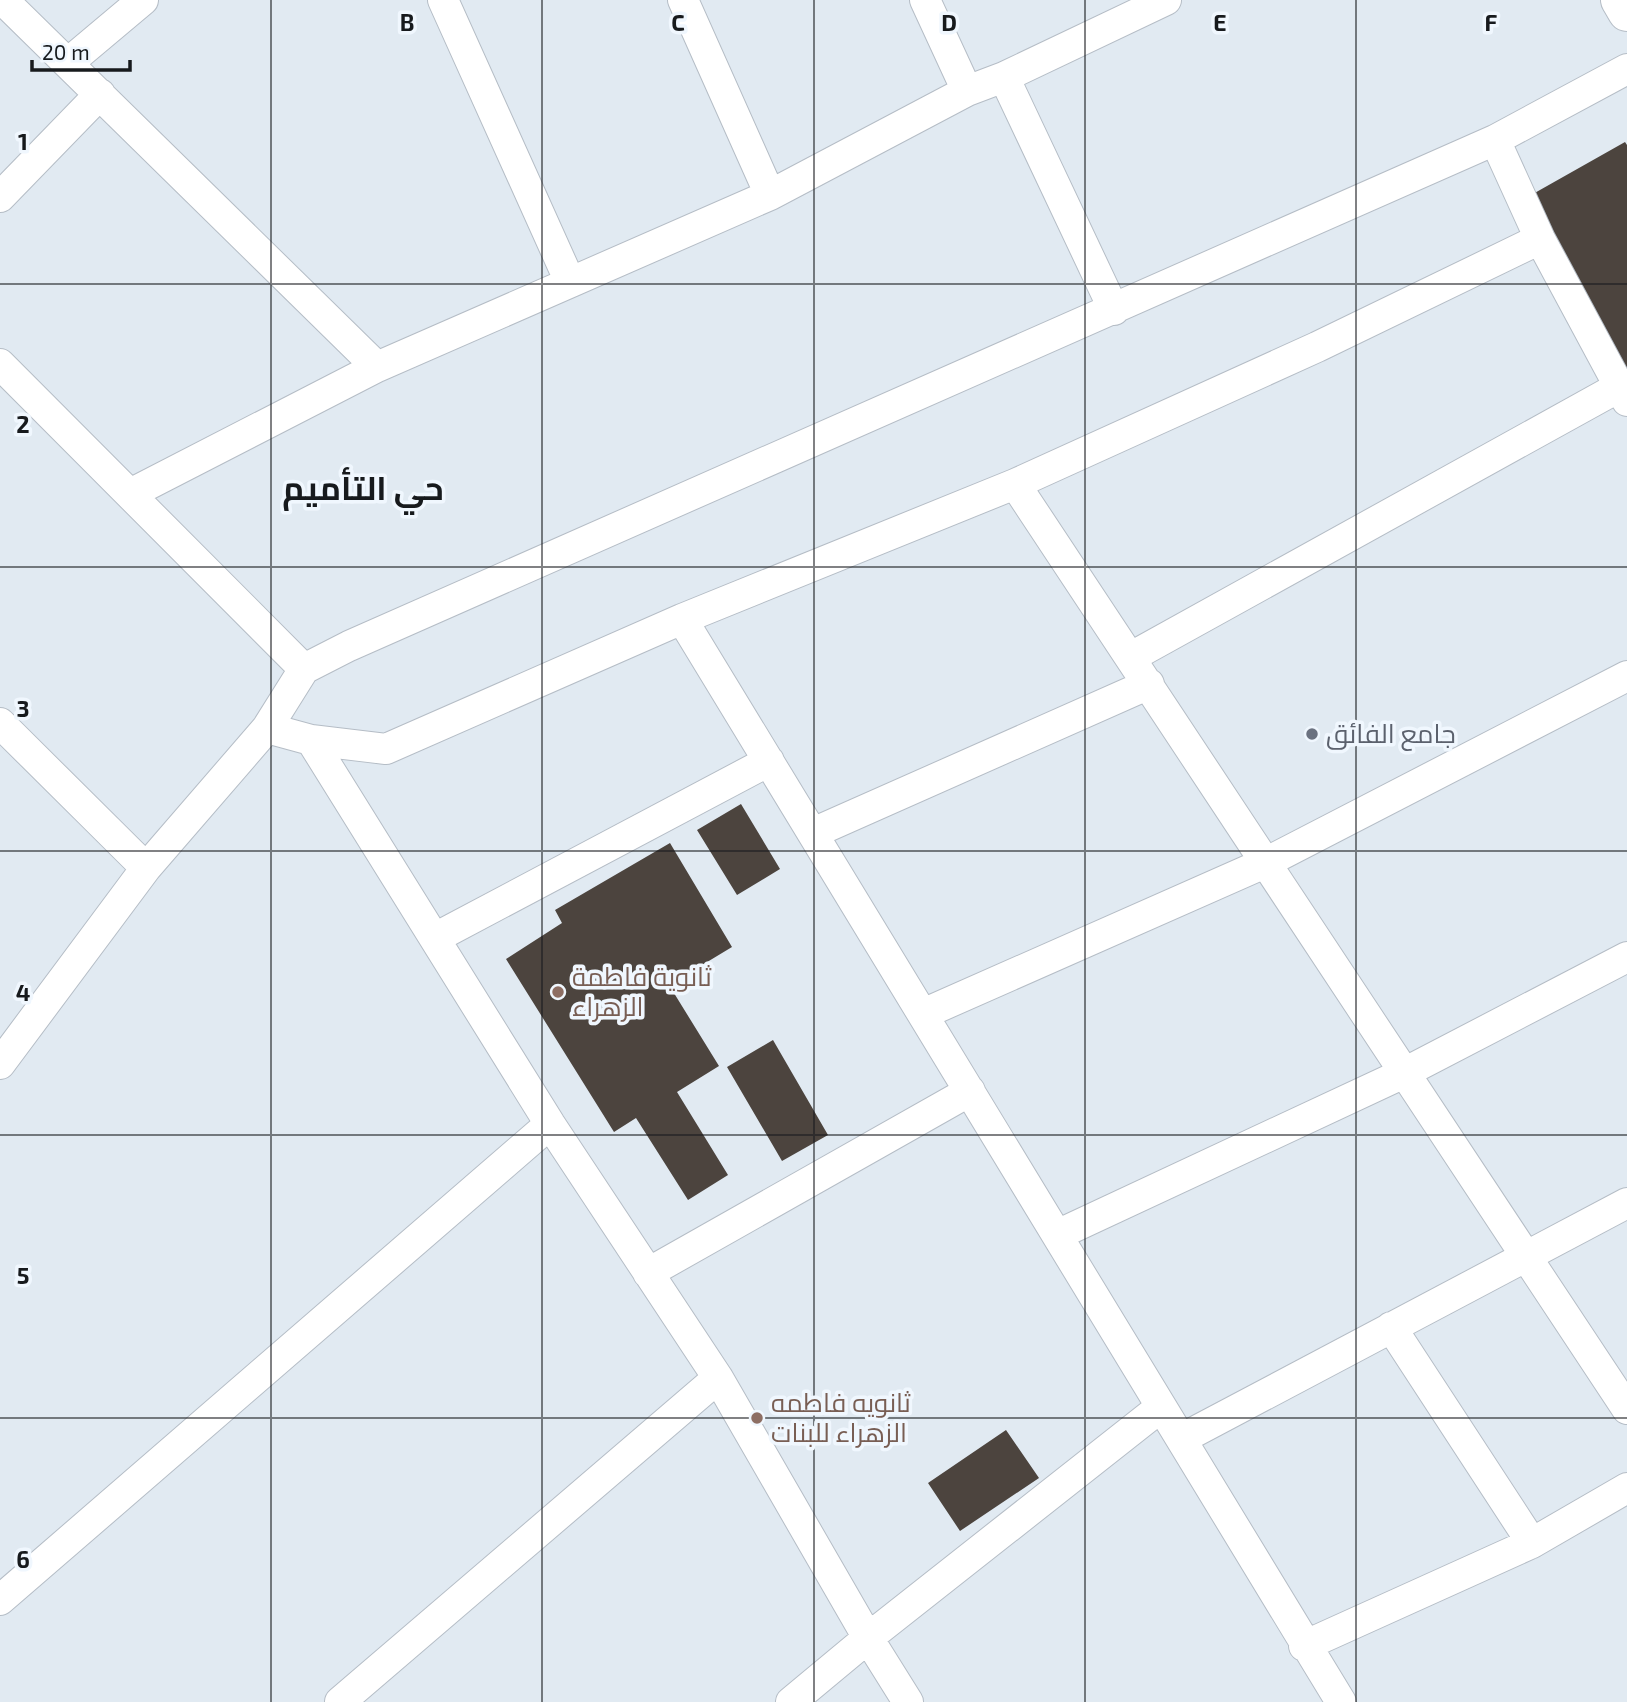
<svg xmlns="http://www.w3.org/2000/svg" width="1627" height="1702" viewBox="0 0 1627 1702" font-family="'Exo 2',Cairo,sans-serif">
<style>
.building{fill:#4c443e}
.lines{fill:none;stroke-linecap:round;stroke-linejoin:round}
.street-casing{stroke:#b5bdc6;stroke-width:32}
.secondary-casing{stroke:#b5bdc6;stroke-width:40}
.street{stroke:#fff;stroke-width:30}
.secondary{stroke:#fff;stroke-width:38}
.grid{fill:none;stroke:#171a1d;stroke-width:2;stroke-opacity:0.55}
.worship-dot{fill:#6b7280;stroke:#f0f7fe;stroke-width:2.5}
.education-dot{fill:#8d6e63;stroke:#f0f7fe;stroke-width:2.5}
.labels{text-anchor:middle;stroke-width:7;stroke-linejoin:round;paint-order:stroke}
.worship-label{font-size:26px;fill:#5b616d;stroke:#f0f7fe;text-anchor:start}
.education-label{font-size:26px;fill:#785e54;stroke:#f0f7fe;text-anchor:start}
.district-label{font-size:33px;font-weight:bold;fill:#171a1d;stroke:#f0f7fe}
.grid-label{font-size:23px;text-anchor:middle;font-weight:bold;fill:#171a1d;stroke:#f0f7fe;stroke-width:7;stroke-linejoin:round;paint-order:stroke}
</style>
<rect width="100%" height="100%" fill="#e1eaf2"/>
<!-- building -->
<path class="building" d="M1625 142 1627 145V382L1524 199Z
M741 804 780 869 737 895 697 830Z
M670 843 732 947 669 985 719 1066 677 1092 728 1175 688 1200 636 1118 614 1132 506 959 562 923 555 910Z
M773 1040 828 1135 782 1161 727 1067Z
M1006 1430 1039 1478 960 1531 928 1483Z"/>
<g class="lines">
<defs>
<path id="street" d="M3 0 377 367
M443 0 570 282
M683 0 770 195
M925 0 967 91
M68 63 143 0
M1004 77 1114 310
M1495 140 1540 239 1627 401
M0 197 100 94
M0 364 304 669
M1015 484C1220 792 1422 1102 1627 1409
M130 494 377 367 770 195 967 91 1004 77 1166 0
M682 619 1341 1702
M1131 657 1619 387
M0 723 146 868
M267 728 311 740 550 1124 718 1378 868 1638 908 1702
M311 740 386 749 682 619 1015 484 1317 347 1540 239
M813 833 1149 684
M435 938 769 761
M923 1014 1267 862 1627 676
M0 1064 146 868 267 728 304 669 349 646 1495 140 1627 69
M1057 1235 1402 1074 1627 957
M648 1273 970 1091
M1391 1327 1532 1543
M1181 1439 1627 1203
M0 1600 550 1124
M1304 1646 1532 1543 1627 1488
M340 1702 718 1378
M791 1702 868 1638 1161 1407"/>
<path id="secondary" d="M1620 0 1627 12"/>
</defs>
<!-- street casing -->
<use href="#street" class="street-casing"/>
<!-- secondary casing -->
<use href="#secondary" class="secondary-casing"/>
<!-- street -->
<use href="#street" class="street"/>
<!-- secondary -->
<use href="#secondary" class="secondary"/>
</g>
<!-- grid -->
<path class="grid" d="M271 0V1702M542 0V1702M814 0V1702M1085 0V1702M1356 0V1702M0 284H1627M0 567H1627M0 851H1627M0 1135H1627M0 1418H1627"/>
<!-- markers -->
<circle class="worship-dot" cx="1312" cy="734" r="7"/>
<g class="education-dot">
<circle cx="558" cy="992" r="7"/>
<circle cx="757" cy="1418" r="7"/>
</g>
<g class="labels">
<!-- worship labels -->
<g class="worship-label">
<text x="1326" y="743">جامع الفائق</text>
</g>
<!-- education labels -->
<g class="education-label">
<text x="572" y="986">ثانوية فاطمة<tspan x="572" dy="30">الزهراء</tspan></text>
<text x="771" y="1412">ثانويه فاطمه<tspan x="771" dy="30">الزهراء للبنات</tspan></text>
</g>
<!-- district labels -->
<g class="district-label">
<text x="363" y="500">حي التأميم</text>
</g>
</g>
<g class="grid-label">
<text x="407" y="31">B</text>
<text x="678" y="31">C</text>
<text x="949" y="31">D</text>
<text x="1220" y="31">E</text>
<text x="1491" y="31">F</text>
<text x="23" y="150">1</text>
<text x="23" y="433">2</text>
<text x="23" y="717">3</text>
<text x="23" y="1001">4</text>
<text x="23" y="1284">5</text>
<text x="23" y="1568">6</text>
</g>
<!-- scale -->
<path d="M32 60v10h98v-10" fill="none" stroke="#171a1d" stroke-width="3.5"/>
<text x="42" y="60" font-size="21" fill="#171a1d" stroke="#f0f7fe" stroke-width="5" paint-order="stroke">20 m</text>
</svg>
